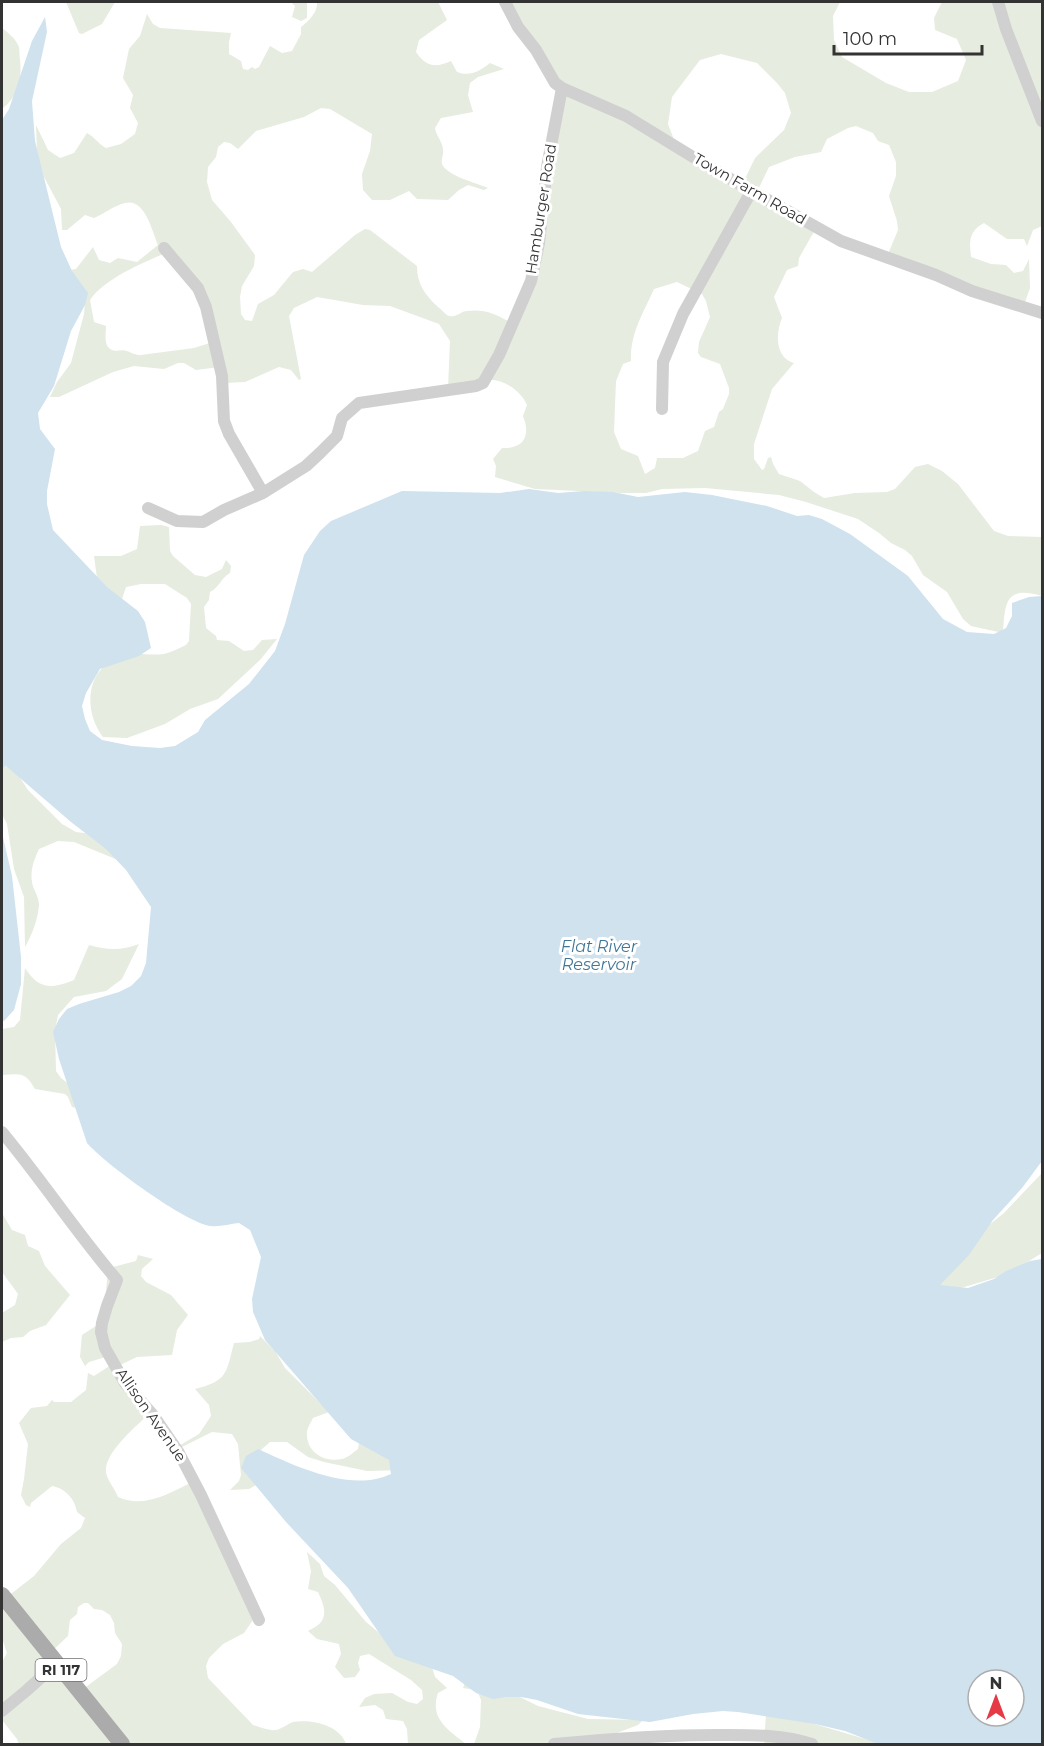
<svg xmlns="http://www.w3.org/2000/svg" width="1044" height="1746" viewBox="0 0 1044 1746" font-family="Montserrat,sans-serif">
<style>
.green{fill:#e6ecdf;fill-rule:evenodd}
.water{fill:#cfe2ee;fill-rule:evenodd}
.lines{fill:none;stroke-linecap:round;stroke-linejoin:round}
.minor{stroke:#d0d0d0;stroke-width:12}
.major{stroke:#ababab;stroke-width:16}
.labels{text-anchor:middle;stroke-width:6;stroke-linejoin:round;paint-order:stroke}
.shield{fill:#fff;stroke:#707070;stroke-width:1.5}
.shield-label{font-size:14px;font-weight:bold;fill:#333}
.street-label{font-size:15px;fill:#333;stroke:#fff}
.water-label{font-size:16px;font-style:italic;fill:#3f7597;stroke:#fff}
</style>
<rect width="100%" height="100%" fill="#fff"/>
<!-- green -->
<path class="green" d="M65 2H115L102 24 82 34 79 33 66 2Z
M291 2H307V18L301 21 292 17 295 6Z
M317 2H438L447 20 419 40 416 52C426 67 436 68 451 61L457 72C470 77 480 71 490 63L504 69 478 77 470 83 468 95 473 112 441 118 435 128C436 136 443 142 443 150 444 154 441 159 442 164 447 176 477 183 488 188L484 190 468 185 459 190 448 200 417 199 409 191 390 200H372L363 190 362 174 370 151 372 134 330 109 321 108 304 117 256 131 238 149 230 143 224 142 218 147 216 157 208 167 207 182 212 200 231 222 255 255 254 266 242 286 240 297 241 314 245 320 252 321 258 304 274 295 293 272 303 269 312 272 355 235 365 229 370 230 417 266C417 284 425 295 438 307 441 309 446 315 449 316 456 318 461 311 467 311 484 309 493 313 508 321L530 283 563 90 506 2H840L833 16 834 40 842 57 886 83 909 92H932L958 81 966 60 957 39 935 30 934 18 942 2H1042V226L1033 230 1027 246 1024 239H1007L984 223C969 231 969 241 971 257L991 264 1006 265 1014 273 1023 271 1029 259 1030 288 1024 305 888 254 898 230 897 221 889 196 896 176V162L889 145 878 141 873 133 856 126 848 128 827 139 821 152 795 157 769 167 757 192 816 228 799 258 798 266 787 270 774 297 782 318C777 330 775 348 785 358 788 361 791 362 794 363L772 389 754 444V459L762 470 764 469 768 458 771 457 773 464 779 474 800 481 814 492 824 498 855 493 887 492 895 489 915 467 928 464 942 471 958 484 994 531 1008 536 1042 537V596C1005 585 1005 603 1003 633L971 626 963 619 947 592 923 575 912 556 905 550 891 543 879 533 858 519 806 502 779 495 705 488 662 489 646 493H622L535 489 495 477 496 466 493 459 502 448C524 449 531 436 523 416L527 405C521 391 503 378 487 380 474 382 461 386 448 389L450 341 439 324 390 306 363 305 317 297 294 308 289 316 301 379 299 380 291 370 279 367 245 382 223 383 219 367 196 370 184 363H178L164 369 134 366 113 372 59 397H50L57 382 71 363 84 314 85 302 69 270 76 269 93 247 99 260 110 263 118 258 137 262 158 245C152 231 145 198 125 203 115 205 104 214 94 218L85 215 67 230H62L61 209 43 175 37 153 36 125 48 150 60 158 74 153 87 133C95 137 98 144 106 148L121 144 135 134 138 123 130 108 133 95 123 78 129 49 140 36 147 14 153 24 160 28 231 33 229 42V54L241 61 243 69 248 70 252 67 255 69 259 67 270 46 282 53 292 51 301 34V27C309 21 318 12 317 2ZM721 54 757 63 777 83 785 93 791 113 784 130 755 158 743 183 676 145 668 124 672 97 700 60ZM166 253 207 308 213 342 194 348 141 355C134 355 133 353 127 351 122 349 116 352 112 350 103 346 106 334 106 326L94 322 90 300C104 279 144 262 166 253ZM677 282 702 294 706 301 710 317 699 342 698 353 701 357 720 364 729 388V394L723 409 719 412 714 427 705 431 698 451 683 458H657L655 468 645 474 638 456 621 449 614 432 616 381 623 364 631 361C630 333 643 314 654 289Z
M2 28C7 32 15 38 18 45 20 48 19 54 20 59 22 81 19 95 2 109Z
M161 525 169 527 170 551 173 556 195 575 206 577 222 569 226 560 231 566 230 573C220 579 220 587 210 592L209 600 204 607 206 628 216 636 217 640 229 641 244 651 253 650 262 640 277 639 260 660 218 699 190 709 165 724 127 738 103 737C86 715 84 678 110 662 114 660 118 656 122 655 136 652 151 656 164 654 172 652 179 648 186 645L189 641 191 604 187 598 165 584H141L126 587 121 602 97 578 94 556H121L137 549 140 526Z
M2 766 9 767 15 770 28 790 62 824 76 832 100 835 118 860 74 842 58 841 39 849C34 860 30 870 32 882 33 890 39 896 39 905 38 919 32 935 25 947L24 897 14 869 7 824 2 814Z
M139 944 122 979 106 991 74 997 58 1015 55 1031 56 1071 61 1078 70 1085 77 1108 72 1107 68 1097 65 1094 35 1089C25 1071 20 1074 2 1075V1029L14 1027 20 1020 25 968C39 990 52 989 74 980L89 945C107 950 121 951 139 944Z
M1042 1173V1253L1008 1274 954 1290 931 1289 955 1252 1004 1213Z
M2 1203V1213L12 1230 25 1235 28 1246 39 1251 45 1266 70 1295 46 1325 30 1331 23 1337 11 1338 2 1342V1313L15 1305 18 1294 2 1272Z
M138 1255 153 1259 142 1269 141 1276 146 1282 171 1295 188 1315 177 1330 172 1355 137 1357 120 1365 151 1412C138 1425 104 1452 106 1472 106 1478 115 1489 118 1497 145 1509 170 1493 194 1481L255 1617 244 1633 223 1644 209 1658 206 1666 208 1678 253 1725C260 1727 268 1731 276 1730 282 1729 287 1724 293 1722 311 1719 340 1725 346 1744H19L17 1739 2 1720V1662L7 1653 2 1638V1593L7 1597 34 1576 61 1544 81 1528 85 1518 77 1512C75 1499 65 1488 52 1486L31 1503 30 1507 26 1505 21 1495 24 1479 28 1444 19 1423 31 1408 47 1406 52 1400 54 1402H71L86 1390 88 1373 94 1376 114 1363 109 1356 89 1362 85 1366 80 1357 82 1335 102 1322C107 1304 105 1286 109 1268L136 1261ZM84 1603H88L94 1609 102 1610 110 1615 114 1623 115 1633 122 1644 121 1656 117 1664 83 1689 50 1653 68 1636 70 1620 77 1614 78 1607Z
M260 1336 275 1351 285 1368 329 1412 313 1418C311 1422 308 1427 307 1431 305 1451 323 1463 342 1459 347 1458 353 1453 358 1449L360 1436 403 1470 367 1471 324 1462 308 1457 287 1442H270L262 1449 254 1461 256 1485 249 1489 230 1490 239 1481 241 1475 238 1444 232 1434 212 1432 180 1448 177 1447 199 1434 211 1416 209 1405 195 1389C228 1381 226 1373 234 1343L250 1342 259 1339Z
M307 1552 320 1564 324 1576 335 1585 366 1622 383 1636 432 1667 435 1677 447 1688 438 1693C429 1719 449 1730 466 1744H408L407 1729 403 1721 386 1719 383 1710 375 1705 359 1707 365 1698 374 1694 392 1693 408 1702 417 1704 423 1699 422 1690 411 1680 369 1654 360 1656 358 1663 360 1670 355 1677 344 1678 335 1667 341 1654 339 1644 317 1639 308 1631C312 1629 318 1626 321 1622 328 1613 322 1601 318 1592L308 1589 311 1571Z
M465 1683 512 1693 538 1706 588 1719 643 1720 638 1725 587 1744H474L480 1727 481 1700 477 1690 463 1688Z
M766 1715 801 1720 882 1744H764Z"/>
<!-- water -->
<path class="water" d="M45 17 47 32 32 101 35 141 61 247 72 271 88 293 85 305 71 331 54 386 38 413 40 429 55 449 47 491V504L53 530 107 587 138 611 145 622 151 648 139 656 100 669 86 693 82 706 85 719 90 731 102 740 132 746 160 748 175 746 198 732 205 720 249 684 275 651 285 624 304 555 320 531 331 521 402 491 500 493 529 489 558 493 584 491 613 492 638 497 685 492 712 495 767 506 797 516 809 515 822 519 850 534 908 576 943 619 967 632 994 634 1006 628 1012 616V603L1029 597 1042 596V1161L1022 1188 993 1220 969 1255 940 1285 968 1288 994 1279 1006 1271 1030 1261 1042 1259V1744H878L845 1731 815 1724 738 1712 723 1711 693 1714 650 1722 578 1714 537 1700 521 1697H506L493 1699 476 1693 453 1676 395 1656 348 1588 286 1522 241 1468 246 1456 258 1449C295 1466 351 1493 391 1474L389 1460 351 1439 265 1340 253 1312 252 1299 261 1257 250 1230 239 1223C230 1224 219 1227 211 1226 187 1224 104 1163 87 1143L59 1059 53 1032 59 1019 67 1009 79 1004 119 992 131 986 141 976 146 963 151 907 126 870 106 849 71 822 6 766 2 768V120L9 109 32 41ZM978 1680H1014V1716H978Z
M2 833 12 876 21 957V984L14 1010 4 1021 2 1020Z"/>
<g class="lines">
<!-- minor -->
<path class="minor" d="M505 2 518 27 536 50 555 83 562 88 626 116 711 168 841 241 936 275 972 291 1042 313
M998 2 1006 29 1042 121
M662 409 663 362 683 314 752 190
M263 493 306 466 320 453 337 436 342 418 359 403 476 386 483 383 499 355 531 281 539 243 547 167 562 88
M148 508 177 521 203 522 224 510 263 493 229 434 224 421 222 376 206 307 198 288 164 248
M2 1132C42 1180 76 1232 117 1280L107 1306 102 1323 101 1332 105 1348 125 1383 153 1415 179 1453 201 1495 259 1620
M2 1711 26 1691 56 1664
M554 1744C608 1739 662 1735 716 1735 749 1735 781 1734 812 1744"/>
<!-- major -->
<path class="major" d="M2 1595 122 1744"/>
</g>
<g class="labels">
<!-- shield labels -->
<rect class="shield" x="35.5" y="1659" width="51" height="22" rx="4.5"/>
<g class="shield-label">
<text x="61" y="1675">RI 117</text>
</g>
<!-- street labels -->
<g class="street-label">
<text transform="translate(750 189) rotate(30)" y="5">Town Farm Road</text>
<text transform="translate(541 209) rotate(-81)" y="5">Hamburger Road</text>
<text transform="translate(151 1415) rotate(55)" y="5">Allison Avenue</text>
</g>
<!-- water labels -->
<g class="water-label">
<text x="599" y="952">Flat River<tspan x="599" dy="18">Reservoir</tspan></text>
</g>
</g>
<!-- border -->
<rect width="1044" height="1746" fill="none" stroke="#333333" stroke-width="6"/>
<!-- north arrow -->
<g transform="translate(996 1698)"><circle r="28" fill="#ffffff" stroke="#adadad" stroke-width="1.5"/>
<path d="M0-4.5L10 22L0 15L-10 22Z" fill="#e63946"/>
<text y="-9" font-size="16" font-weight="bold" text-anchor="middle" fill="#333333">N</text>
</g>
<!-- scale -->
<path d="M834 45v9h148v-9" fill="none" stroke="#333333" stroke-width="3"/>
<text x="843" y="45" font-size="18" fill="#333333" stroke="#ffffff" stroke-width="4.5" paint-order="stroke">100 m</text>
</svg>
